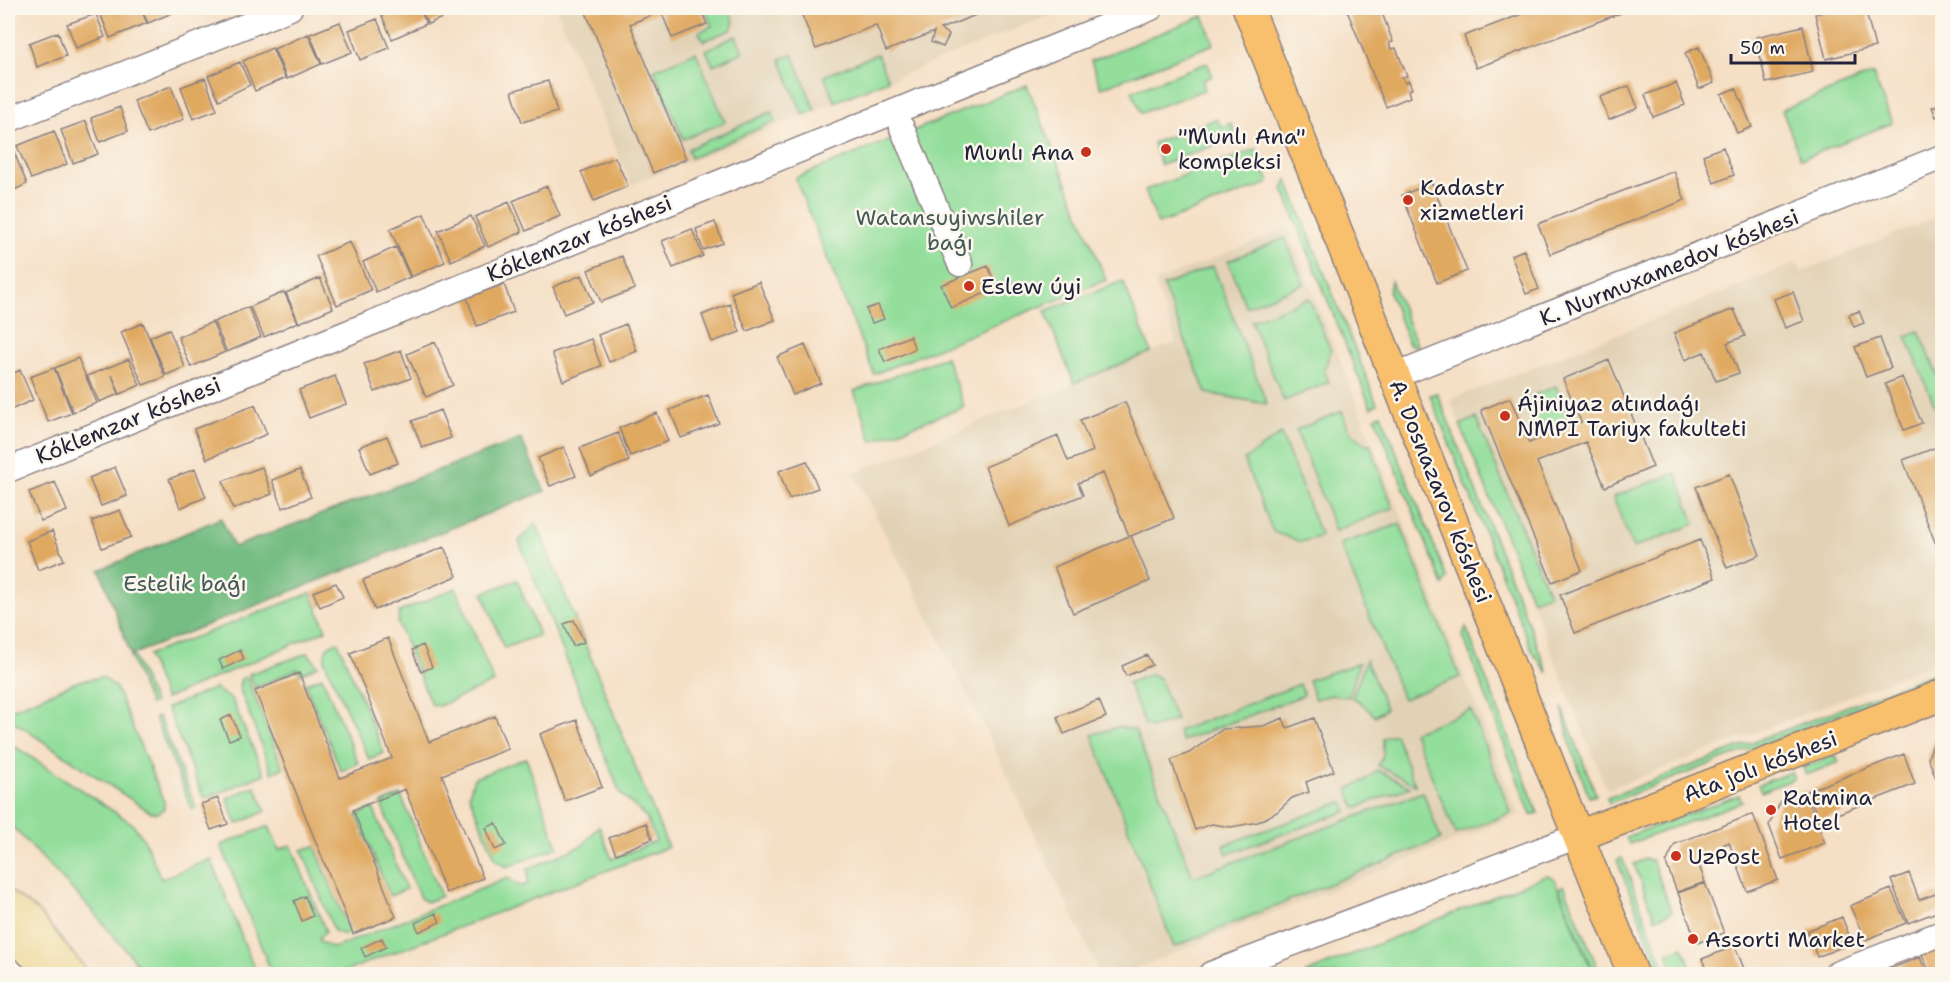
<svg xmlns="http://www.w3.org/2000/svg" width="1950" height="982" viewBox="0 0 1950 982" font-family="'Shantell Sans',sans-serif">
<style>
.built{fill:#e2d2b5}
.green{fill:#93de9b;stroke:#5a806b;stroke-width:1.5}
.forest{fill:#76bd83;stroke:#4c705f;stroke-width:1.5}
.sand{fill:#eeda9e;stroke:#887e6c;stroke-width:1.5}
.building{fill:#e0a961}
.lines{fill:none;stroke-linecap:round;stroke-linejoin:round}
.minor-casing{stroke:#8c8080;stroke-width:27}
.major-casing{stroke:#8c8080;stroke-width:33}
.minor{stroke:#fff;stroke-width:24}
.major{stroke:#f8bf6c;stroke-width:30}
.poi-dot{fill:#c8321e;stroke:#fbf7ec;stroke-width:2}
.labels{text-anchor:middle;stroke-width:5;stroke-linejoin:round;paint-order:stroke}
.poi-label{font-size:22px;fill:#22223b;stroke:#fbf7ec;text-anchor:start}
.park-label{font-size:22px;fill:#445a58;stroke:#fbf7ec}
.street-label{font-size:22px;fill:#22223b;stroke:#fbf7ec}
</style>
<rect width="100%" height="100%" fill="#fbf7ec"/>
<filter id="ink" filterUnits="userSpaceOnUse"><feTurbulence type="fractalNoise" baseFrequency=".0167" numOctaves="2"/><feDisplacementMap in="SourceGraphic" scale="12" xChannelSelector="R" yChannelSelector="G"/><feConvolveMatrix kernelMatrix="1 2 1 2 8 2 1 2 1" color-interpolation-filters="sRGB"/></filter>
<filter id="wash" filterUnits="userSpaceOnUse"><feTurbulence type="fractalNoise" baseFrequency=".008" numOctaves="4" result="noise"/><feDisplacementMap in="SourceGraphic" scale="24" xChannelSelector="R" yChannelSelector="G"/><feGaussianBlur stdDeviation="1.35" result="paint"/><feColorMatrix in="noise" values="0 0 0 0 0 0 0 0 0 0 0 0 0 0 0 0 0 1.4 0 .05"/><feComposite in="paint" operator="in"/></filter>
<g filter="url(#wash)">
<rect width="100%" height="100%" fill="#f5dfc5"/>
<!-- built -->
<path class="built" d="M556 8H1067L631 185Z
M1942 215V660L1607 790 1450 400 1797 263 1801 272Z
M1288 228 1519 815 1122 974H1100L983 724 854 473 1176 342 1155 282Z"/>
<!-- green -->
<path class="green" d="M704 8H728L734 21 731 30 703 41 699 32 712 26Z
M1203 16 1214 44 1101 88 1091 61Z
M736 36 743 52 713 65 706 50Z
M696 52 725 122 683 139 654 70Z
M877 54 888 80 835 102 824 76Z
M793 55 815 110 803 115 780 59Z
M1207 63 1213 76 1203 80 1204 90 1141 113 1132 91Z
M1873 74 1892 123 1801 159 1782 110Z
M1027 85 1106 280 874 374 795 178Z
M771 112 776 121 691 158 688 149Z
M1216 119 1222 127 1231 123 1236 137 1161 165 1153 143Z
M1256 149 1269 183 1158 224 1145 190Z
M1287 180 1377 404 1371 408 1283 189Z
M1285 238 1304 284 1246 307 1228 261Z
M1213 266 1267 404 1206 393 1163 286Z
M1123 281 1151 352 1074 383 1045 311Z
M1391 281 1418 347V348L1409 344 1389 292Z
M1309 298 1331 351 1324 370 1329 382 1284 401 1251 321Z
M1919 331 1942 386V424L1906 336Z
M946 357 964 407 872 441 854 391Z
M1556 386 1569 419 1538 431 1525 399Z
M1437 393 1548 673 1532 651 1430 395Z
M1342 411 1349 430 1365 444H1370L1393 508 1335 531 1296 430Z
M1381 414 1447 578 1443 585 1375 417Z
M1476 418 1549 594 1532 600 1460 425Z
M1281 434 1321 536 1301 542 1273 532 1244 460Z
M1676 473 1695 524 1633 548 1613 497Z
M536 523 668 847 338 974H272L221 845 269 826 279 850 291 845 326 932 319 938 320 942 334 948 508 878 520 886 528 884V869L583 845 599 826 612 859 656 841 646 817 620 793 519 541Z
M1400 524 1460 677 1403 699 1340 544Z
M517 580 539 635 504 648 483 593Z
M456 588 494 682 439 706 431 704 398 624 399 612Z
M311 593 326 630 165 699 148 655Z
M1466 627 1538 813 1531 815 1463 636Z
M338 642 384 753 369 759 325 662C324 649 326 646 338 642Z
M308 653 318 666 301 674 298 669 255 688 249 674Z
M133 655 154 703 150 705 130 656Z
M1366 660 1386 709 1375 716 1359 701 1352 698Z
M1359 663 1349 697 1332 695 1315 699 1308 680Z
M1942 670V675L1609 803 1607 798Z
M1151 674 1159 678 1176 720 1151 728 1145 725 1128 683Z
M103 677 116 688 164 802V809L157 813 150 812 8 718V711L79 681Z
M247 677 283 768 272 773 239 687 241 679Z
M322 677 358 763 341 771 305 684Z
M1300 684 1304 695 1182 741 1178 731Z
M215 688 232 700 264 774 204 799 167 708Z
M1562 707 1596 795 1589 797 1570 743Z
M1471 710 1511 813 1456 834 1413 732Z
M159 717 196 808 192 810 155 718Z
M1118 727 1135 730 1193 877 1423 792 1441 839 1174 947 1092 735Z
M1395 734 1415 785 1378 766 1383 755V738Z
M8 742 133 824 145 841 161 879 211 859 254 968 239 974H146L90 908 8 822Z
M1836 755 1839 762 1806 775 1803 768Z
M526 758 558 847 507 867 496 860 469 795 474 778Z
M1377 770 1410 787 1355 808 1348 789 1366 780Z
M1791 772 1794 779 1761 792 1758 785Z
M255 786 266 811 237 824 227 798Z
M401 795 441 896 427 902 420 898 381 804Z
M1739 795 1742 802 1629 844 1626 837Z
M1343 802 1347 811 1227 854 1224 845Z
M373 808 406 889 390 896 357 815Z
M315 846 350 933 345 935 334 931 302 850Z
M1622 858 1667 974H1662L1617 860Z
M1645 859 1652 860 1672 912 1655 919 1634 864Z
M1547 875 1554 878 1593 974H1304Z
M1564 885 1600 974H1594L1559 888Z
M1683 947 1694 974H1676L1667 953Z"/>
<!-- forest -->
<path class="forest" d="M521 439 545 491 131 655 100 570 221 518 234 547Z"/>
<!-- sand -->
<path class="sand" d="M8 889 39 912 90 974H8Z"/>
<g id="blocks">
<!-- building -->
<path class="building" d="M98 8H140L147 23 110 38Z
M141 8H184L148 23Z
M419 8 426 24 392 39 379 9Z
M420 8H465L428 24Z
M584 8H624L626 12 636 8H700L707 24 672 38 661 11 630 24 686 159 653 173Z
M799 8H831L832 10 838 8H994L940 29 949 35 943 47 931 42 934 32 886 51 876 25 816 49Z
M1346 8H1381L1376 10 1378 15 1382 13 1393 42 1389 43 1391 49 1396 48 1407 76 1402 77 1405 83 1409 81 1412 89 1408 90 1410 97 1386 107Z
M1538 8H1634L1476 68 1464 36Z
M1841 8H1865L1875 47 1826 59 1815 14Z
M96 14 105 37 76 48 67 24Z
M377 19 389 48 360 60 349 30Z
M340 22 352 52 322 64 310 34Z
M1803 26 1813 72 1766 83 1756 37Z
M58 32 66 56 37 67 29 43Z
M308 34 321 64 287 79 274 49Z
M1699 47 1714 83 1699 89 1685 53Z
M272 48 285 78 255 91 243 61Z
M240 62 250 85 219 100 208 76Z
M205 78 217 110 193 119 181 87Z
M548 81 557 112 522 122 512 91Z
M1676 83 1685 105 1653 117 1645 95Z
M171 86 184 119 148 134 134 101Z
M1629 86 1638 108 1609 120 1600 97Z
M1736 88 1752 127 1737 133 1721 94Z
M1939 105 1942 115 1936 117 1932 107Z
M120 107 128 131 100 142 91 118Z
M86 121 98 154 73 163 61 130Z
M54 131 67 164 31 179 17 146Z
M12 147 27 184 8 193V149Z
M1723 147 1734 175 1714 183 1703 155Z
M615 157 628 186 594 201 581 172Z
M1674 171 1685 200 1550 254 1538 224Z
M1432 183 1467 271 1437 283 1402 195Z
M547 186 560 216 526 231 513 201Z
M509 202 522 232 488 247 475 217Z
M424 214 445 262 411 277 390 229Z
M471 216 485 246 451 261 438 231Z
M715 222 723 243 703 250 696 229Z
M692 229 703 256 673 268 662 241Z
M350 242 371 290 337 305 316 256Z
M396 247 410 277 376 292 363 262Z
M1524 250 1539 289 1526 294 1511 255Z
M622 256 635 289 601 302 588 270Z
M988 266 997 288 951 308 941 285Z
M582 275 593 302 564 314 553 287Z
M320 278 333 308 299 323 286 293Z
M759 282 775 320 747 331 731 293Z
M504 284 514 312 477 326 467 298Z
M284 292 298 322 264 337 250 307Z
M1793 292 1804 321 1785 328 1774 299Z
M730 304 740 332 712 342 702 315Z
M878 305 884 319 872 323 866 309Z
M248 307 261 337 227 352 214 322Z
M1734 309 1745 336 1727 343 1739 373 1716 381 1704 352 1685 360 1674 333Z
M1859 311 1864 323 1854 327 1849 315Z
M212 322 225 352 191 367 178 337Z
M143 323 165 377 143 385 121 332Z
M626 324 637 351 609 362 598 335Z
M169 329 185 367 166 375 150 337Z
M910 336 915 349 885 362 879 349Z
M1880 338 1891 368 1866 377 1855 347Z
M591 339 601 366 563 381 552 353Z
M435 342 453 385 426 397 407 354Z
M805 345 821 383 793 395 777 357Z
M401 350 411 378 375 392 364 364Z
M78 358 97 403 73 412 55 368Z
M129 359 140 385 120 394 112 375 119 394 99 402 87 376Z
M1609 360 1653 467 1605 487 1586 442 1537 462 1582 570 1552 582 1481 410 1510 398 1529 443 1581 422 1563 379Z
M54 368 72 413 48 422 30 377Z
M20 370 33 400 8 411V376Z
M335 376 346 404 309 418 299 390Z
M1902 377 1922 423 1904 430 1885 384Z
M708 395 719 423 681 438 670 410Z
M1125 402 1174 518 1131 536 1150 581 1073 613 1054 567 1129 536 1103 473 1078 483 1083 495 1009 526 985 467 1058 436 1068 461 1093 451 1080 420Z
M255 405 267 434 207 459 194 429Z
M440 410 451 438 422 448 412 421Z
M657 413 668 441 630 456 619 428Z
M618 433 629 461 591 476 580 448Z
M387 436 398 463 370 474 359 447Z
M1942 445V560L1903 460Z
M564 447 576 476 550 486 538 458Z
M807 461 818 488 789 499 779 471Z
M115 467 127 496 101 506 89 478Z
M262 467 272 494 233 509 223 481Z
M195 469 206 497 180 508 169 479Z
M300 470 311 497 283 508 272 480Z
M1729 474 1760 555 1727 568 1696 487Z
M55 482 67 511 41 521 29 492Z
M120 510 131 537 102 548 92 521Z
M52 531 64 560 38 570 27 541Z
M1700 540 1715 578 1575 633 1560 595Z
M444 547 457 576 375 610 363 580Z
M336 583 343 597 320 607 313 592Z
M8 618 15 636 8 639Z
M574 620 584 642 573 646 564 624Z
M388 638 429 742 495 716 508 749 442 775 483 878 446 893 405 789 353 810 396 917 353 934 255 691 299 673 340 778 392 758 350 653Z
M423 645 432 667 421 672 412 650Z
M240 650 244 659 223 669 219 660Z
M1147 655 1152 665 1126 676 1122 666Z
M1099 700 1106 717 1064 734 1057 717Z
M231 715 240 736 229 740 220 720Z
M1283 718 1287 728 1314 718 1334 771 1306 782 1309 792 1292 798 1277 812 1258 822 1231 827 1212 824 1195 830 1171 760 1189 753 1223 729 1263 726Z
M577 720 602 787 565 801 540 734Z
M1942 733V775L1936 778 1928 758 1936 736Z
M1904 754 1915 784 1819 821 1808 791Z
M1805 791 1825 843 1782 859 1769 825 1781 801Z
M218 798 228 824 211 830 201 804Z
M1753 814 1778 880 1747 891 1729 842 1721 846 1724 856 1699 865 1705 882 1677 892 1666 863 1675 844Z
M496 823 506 845 495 850 486 828Z
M646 823 652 839 616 854 609 838Z
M1909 873 1919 900 1938 893 1942 910 1908 923 1891 880Z
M1705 883 1724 933 1697 943 1678 893Z
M1891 889 1906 923 1865 940 1850 906Z
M305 896 313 916 302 921 294 901Z
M436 913 440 922 419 932 415 923Z
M1842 917 1852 943 1817 957 1807 931Z
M382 938 386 947 365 957 361 948Z
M1735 946 1746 974H1708L1702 959Z
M1942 946V974H1930L1922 954Z
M1920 957 1927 974H1881L1880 973Z"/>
</g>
</g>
<g filter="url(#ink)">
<use href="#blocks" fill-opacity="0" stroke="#8c8080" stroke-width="1.5"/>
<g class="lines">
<defs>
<path id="minor" d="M8 120 290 8
M902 128 960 264
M1395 376 1942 157
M8 470 1151 8
M8 970 13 974
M1211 974 1578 836
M1836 974 1942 933"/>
<path id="major" d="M1248 8 1633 974
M1578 836 1942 695"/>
</defs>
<!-- minor casing -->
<use href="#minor" class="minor-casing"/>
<!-- major casing -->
<use href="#major" class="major-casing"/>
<!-- minor -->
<use href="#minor" class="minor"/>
<!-- major -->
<use href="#major" class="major"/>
</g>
</g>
<!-- markers -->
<g class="poi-dot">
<circle cx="1166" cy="149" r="6"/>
<circle cx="1086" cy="152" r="6"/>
<circle cx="1408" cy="200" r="6"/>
<circle cx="969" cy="286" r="6"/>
<circle cx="1505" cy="416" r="6"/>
<circle cx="1771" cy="810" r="6"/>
<circle cx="1676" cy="856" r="6"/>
<circle cx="1693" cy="939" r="6"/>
</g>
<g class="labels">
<!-- poi labels -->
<g class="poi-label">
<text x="1178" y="144">"Munlı Ana"<tspan x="1178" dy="25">kompleksi</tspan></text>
<text x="1074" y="160" text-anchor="end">Munlı Ana</text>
<text x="1420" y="195">Kadastr<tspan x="1420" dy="25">xizmetleri</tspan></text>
<text x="981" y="294">Eslew úyi</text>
<text x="1517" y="411">Ájiniyaz atındaǵı<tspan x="1517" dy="25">NMPI Tariyx fakulteti</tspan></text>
<text x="1783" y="805">Ratmina<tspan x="1783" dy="25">Hotel</tspan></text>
<text x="1688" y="864">UzPost</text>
<text x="1705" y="947">Assorti Market</text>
</g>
<!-- park labels -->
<g class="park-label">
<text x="950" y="225">Watansuyiwshiler<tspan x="950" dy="25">baǵı</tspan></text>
<text x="185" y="591">Estelik baǵı</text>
</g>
<!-- street labels -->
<g class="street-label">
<text transform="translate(579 238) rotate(-22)" y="8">Kóklemzar kóshesi</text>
<text transform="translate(1669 267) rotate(-22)" y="8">K. Nurmuxamedov kóshesi</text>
<text transform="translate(128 420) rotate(-22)" y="8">Kóklemzar kóshesi</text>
<text transform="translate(1441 491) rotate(68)" y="8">A. Dosnazarov kóshesi</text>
<text transform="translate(1760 766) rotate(-21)" y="8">Ata jolı kóshesi</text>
</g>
</g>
<!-- margin -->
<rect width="1950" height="982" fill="none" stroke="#fbf7ec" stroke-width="30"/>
<!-- scale -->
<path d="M1731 54v9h124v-9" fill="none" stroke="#22223b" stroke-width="3"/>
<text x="1740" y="54" font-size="18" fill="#22223b" stroke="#fbf7ec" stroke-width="4.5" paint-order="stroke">50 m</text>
</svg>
